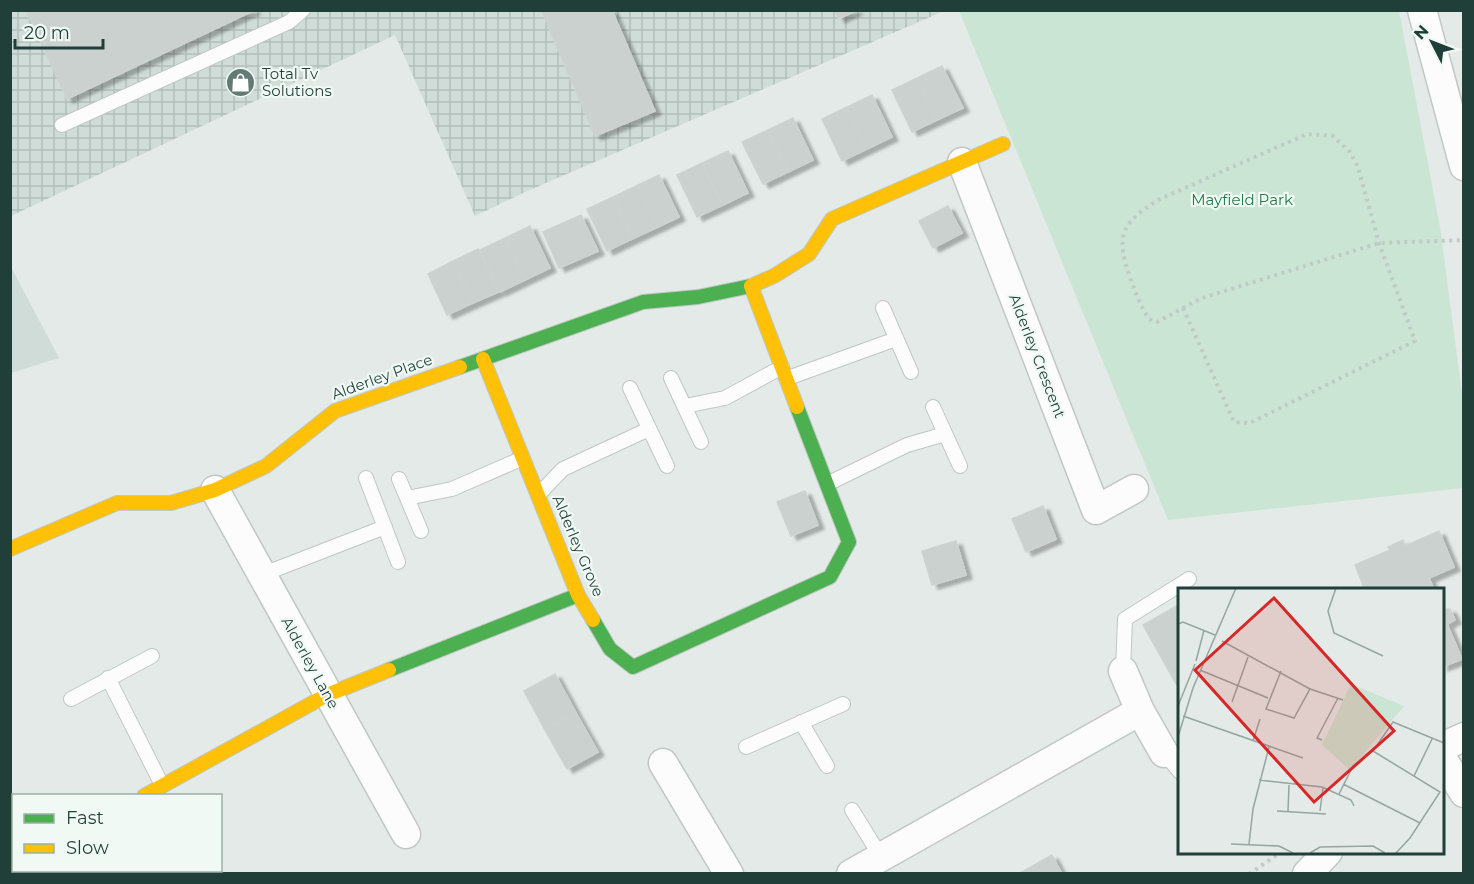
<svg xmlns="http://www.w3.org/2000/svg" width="1474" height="884" viewBox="0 0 1474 884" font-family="Montserrat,sans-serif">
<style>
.built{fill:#d0dcd7}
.industrial{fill:url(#industrial-grid)}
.green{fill:#cae5d3}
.building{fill:#cad1ce;stroke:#ccd3d0;stroke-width:1.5;filter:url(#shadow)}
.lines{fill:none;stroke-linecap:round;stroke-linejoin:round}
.lane-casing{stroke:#c0c7c4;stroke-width:16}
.street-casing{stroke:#c0c7c4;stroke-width:31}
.fast-casing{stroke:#bec8c4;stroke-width:16}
.slow-casing{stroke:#bec8c4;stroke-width:16}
.jam-casing{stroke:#bec8c4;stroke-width:16}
.path{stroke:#c0cac8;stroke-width:4;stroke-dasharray:3 4.5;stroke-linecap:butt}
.lane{stroke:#fbfcfb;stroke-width:14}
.street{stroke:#fbfcfb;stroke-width:28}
.fast{stroke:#4caf50;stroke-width:14}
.slow{stroke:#ffc107;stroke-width:14}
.jam{stroke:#c62828;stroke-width:14}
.labels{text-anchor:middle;stroke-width:4.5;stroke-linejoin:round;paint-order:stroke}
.poi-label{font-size:15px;fill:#1f3f38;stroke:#f1f9f5;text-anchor:start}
.park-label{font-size:15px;fill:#247b49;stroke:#f1f9f5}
.street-label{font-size:15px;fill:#1f3f38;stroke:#f1f9f5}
.inset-road{fill:none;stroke:#95a6a1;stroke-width:1.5}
.view{fill:#d62828;fill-opacity:0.15;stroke:#d62828;stroke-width:3}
.inset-edge{fill:none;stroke:#1f3f38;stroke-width:3}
</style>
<defs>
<pattern id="industrial-grid" width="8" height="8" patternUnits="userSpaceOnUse" patternTransform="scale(1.5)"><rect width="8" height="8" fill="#d0dcd7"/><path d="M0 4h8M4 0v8" fill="none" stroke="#b2beb9"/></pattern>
<filter id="shadow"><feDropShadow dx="6" dy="4" stdDeviation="1.5" flood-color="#0004"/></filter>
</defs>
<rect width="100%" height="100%" fill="#e3eae7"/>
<!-- built -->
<path class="built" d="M10 265 59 358 11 373H10Z"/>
<!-- industrial -->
<path class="industrial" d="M10 11H944L523 193 475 216 395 35 11 216Z"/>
<!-- green -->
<path class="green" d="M959 11H1399L1440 227 1463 401V488L1168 520Z"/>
<!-- building -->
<path class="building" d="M26 10H255L67 99Z
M541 10H612L655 111 595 136Z
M835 10H857L839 19Z
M942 66 963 108 937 120 917 78Z
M917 78 937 120 912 132 892 90Z
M872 95 892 137 867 149 847 107Z
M847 107 867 149 842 161 822 119Z
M793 118 813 160 788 172 768 130Z
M768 130 788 172 763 184 742 142Z
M728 151 748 193 723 205 702 163Z
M702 163 723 205 697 217 677 175Z
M659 175 679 217 658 227 638 185Z
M638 185 658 227 632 239 613 197Z
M613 197 632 239 607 251 587 209Z
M948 206 962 233 933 248 919 221Z
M581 215 598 251 559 268 543 232Z
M530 226 550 268 525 280 505 238Z
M505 238 525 280 500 292 480 250Z
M478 249 498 292 473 303 453 261Z
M453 261 473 303 447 315 428 274Z
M805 491 818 525 791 536 777 502Z
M1043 506 1056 539 1026 552 1012 519Z
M1439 531 1454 567 1429 578 1434 590H1365L1355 565 1390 550 1388 547 1403 540 1405 546Z
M956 541 966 575 932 585 922 551Z
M1180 604V691L1143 625Z
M1450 609 1455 620 1447 624 1462 659 1442 667V610Z
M555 674 576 713 545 730 524 691Z
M576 713 598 752 567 769 545 730Z
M1052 855 1062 874H1018Z"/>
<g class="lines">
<defs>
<path id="lane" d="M62 125 289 22 303 10
M883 308 911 372
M671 378 701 442
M788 378 896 339
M630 388 667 466
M685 406 725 398 782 367
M933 407 960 466
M366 478 398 562
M399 479 421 531
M827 484 907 445 945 434
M539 494 563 469 649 429
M407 498 452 489 523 458
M261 575 385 527
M1123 671 1125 619 1189 579
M108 678 162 785
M71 699 152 656
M801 722 827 766
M746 747 843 704
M1164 753 1180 772
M852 810 881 857
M150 870V874"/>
<path id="street" d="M1422 10 1464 166
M962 162 1096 510 1134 489
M215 490 406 834
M1123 671 1140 711 1164 753
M1442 747 1464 737
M1442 758 1464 793
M663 763 729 874
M851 874 1140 711
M1307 874 1328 852"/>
<path id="fast" d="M460 367 643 302 698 297 751 286
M593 620 610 649 633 667 830 577 849 542 797 407
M389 670 578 595"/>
<path id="slow" d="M483 359 578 595 593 620
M797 407 751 286 774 276 809 254 832 219 1003 144
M10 549 117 503H171L215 490 266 466 335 411 460 367
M144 796 327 695 389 670
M36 870 38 874"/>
<path id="jam" d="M10 816 14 822"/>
</defs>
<!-- lane casing -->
<use href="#lane" class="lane-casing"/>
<!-- street casing -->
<use href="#street" class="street-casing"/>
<!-- fast casing -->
<use href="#fast" class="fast-casing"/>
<!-- slow casing -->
<use href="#slow" class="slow-casing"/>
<!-- jam casing -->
<use href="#jam" class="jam-casing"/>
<!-- path -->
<path class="path" d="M1183 308 1234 422 1250 423 1415 341 1379 243 1358 167 1350 152 1333 136 1307 134 1160 199C1120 223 1115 236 1131 280 1136 294 1141 307 1149 319L1157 322 1202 298 1379 243 1464 240
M1249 874 1281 852"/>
<!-- lane -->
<use href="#lane" class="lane"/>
<!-- street -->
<use href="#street" class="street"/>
<!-- fast -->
<use href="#fast" class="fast"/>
<!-- slow -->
<use href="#slow" class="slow"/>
<!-- jam -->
<use href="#jam" class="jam"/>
</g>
<!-- icons -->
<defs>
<symbol id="shop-disc" viewBox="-11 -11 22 22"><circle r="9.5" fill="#647b75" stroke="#f1f9f5"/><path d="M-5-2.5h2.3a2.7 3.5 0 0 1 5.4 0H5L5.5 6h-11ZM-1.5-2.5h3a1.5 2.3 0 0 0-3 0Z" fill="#fff"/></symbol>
</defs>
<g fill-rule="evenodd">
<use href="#shop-disc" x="224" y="66" width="33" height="33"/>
</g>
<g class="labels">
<!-- poi labels -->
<g class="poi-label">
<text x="262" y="79">Total Tv<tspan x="262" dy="17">Solutions</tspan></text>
</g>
<!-- park labels -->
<g class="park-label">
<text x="1242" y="205">Mayfield Park</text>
</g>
<!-- street labels -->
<g class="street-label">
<text transform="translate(1037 356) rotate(69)" y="5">Alderley Crescent</text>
<text transform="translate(382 377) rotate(-20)" y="5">Alderley Place</text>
<text transform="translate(578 546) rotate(67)" y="5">Alderley Grove</text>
<text transform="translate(310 663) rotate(61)" y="5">Alderley Lane</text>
</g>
</g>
<!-- overview -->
<g transform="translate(1178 588)">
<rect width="266" height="266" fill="#e3eae7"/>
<path d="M173 96 226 118 172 182 144 157Z" fill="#cae5d3"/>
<path class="inset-road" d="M158 0 150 23 156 45 205 68M0 36 5 34 37 47M44 53 132 101M18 73 26 42M22 82 90 110M103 83 88 121 116 130 132 101 165 112M54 114 70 69M0 118 17 76M5 128 125 170M0 149 15 100 58 0M144 152 139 150 160 110M75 153 82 131M195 163 262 204 232 250 218 265M236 188 254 151M81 192 144 199 173 212 176 218M165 196 242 235M161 206 175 178 195 163 215 134 266 155M99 223 148 226M110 223 111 197M142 223 145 200M53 256 101 258 115 265M71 256 75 221 91 159M132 265 142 259 195 258 207 265"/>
<path class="view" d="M96 10 216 143 136 214 17 82Z"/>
<rect width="266" height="266" class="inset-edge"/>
</g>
<!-- border -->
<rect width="1474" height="884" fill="none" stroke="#1f3f38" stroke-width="24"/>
<!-- legend -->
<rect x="12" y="794" width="210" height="78" fill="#f1f9f5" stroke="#9dafa9" stroke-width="1.5"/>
<rect x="24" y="814" width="30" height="9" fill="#4caf50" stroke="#9dafa9" stroke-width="1.5"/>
<text x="66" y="824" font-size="18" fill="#1f3f38">Fast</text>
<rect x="24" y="844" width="30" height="9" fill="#ffc107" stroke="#9dafa9" stroke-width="1.5"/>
<text x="66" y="854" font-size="18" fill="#1f3f38">Slow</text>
<!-- north arrow -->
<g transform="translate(1432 42) rotate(312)" stroke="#f1f9f5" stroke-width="4.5" paint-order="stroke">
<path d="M0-4.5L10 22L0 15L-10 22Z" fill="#1f3f38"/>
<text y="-9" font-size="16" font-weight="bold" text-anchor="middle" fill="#1f3f38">N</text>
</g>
<!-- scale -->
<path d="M15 39v9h88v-9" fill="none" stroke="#1f3f38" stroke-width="3"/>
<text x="24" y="39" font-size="18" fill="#1f3f38" stroke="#f1f9f5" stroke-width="4.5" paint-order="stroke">20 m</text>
</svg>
